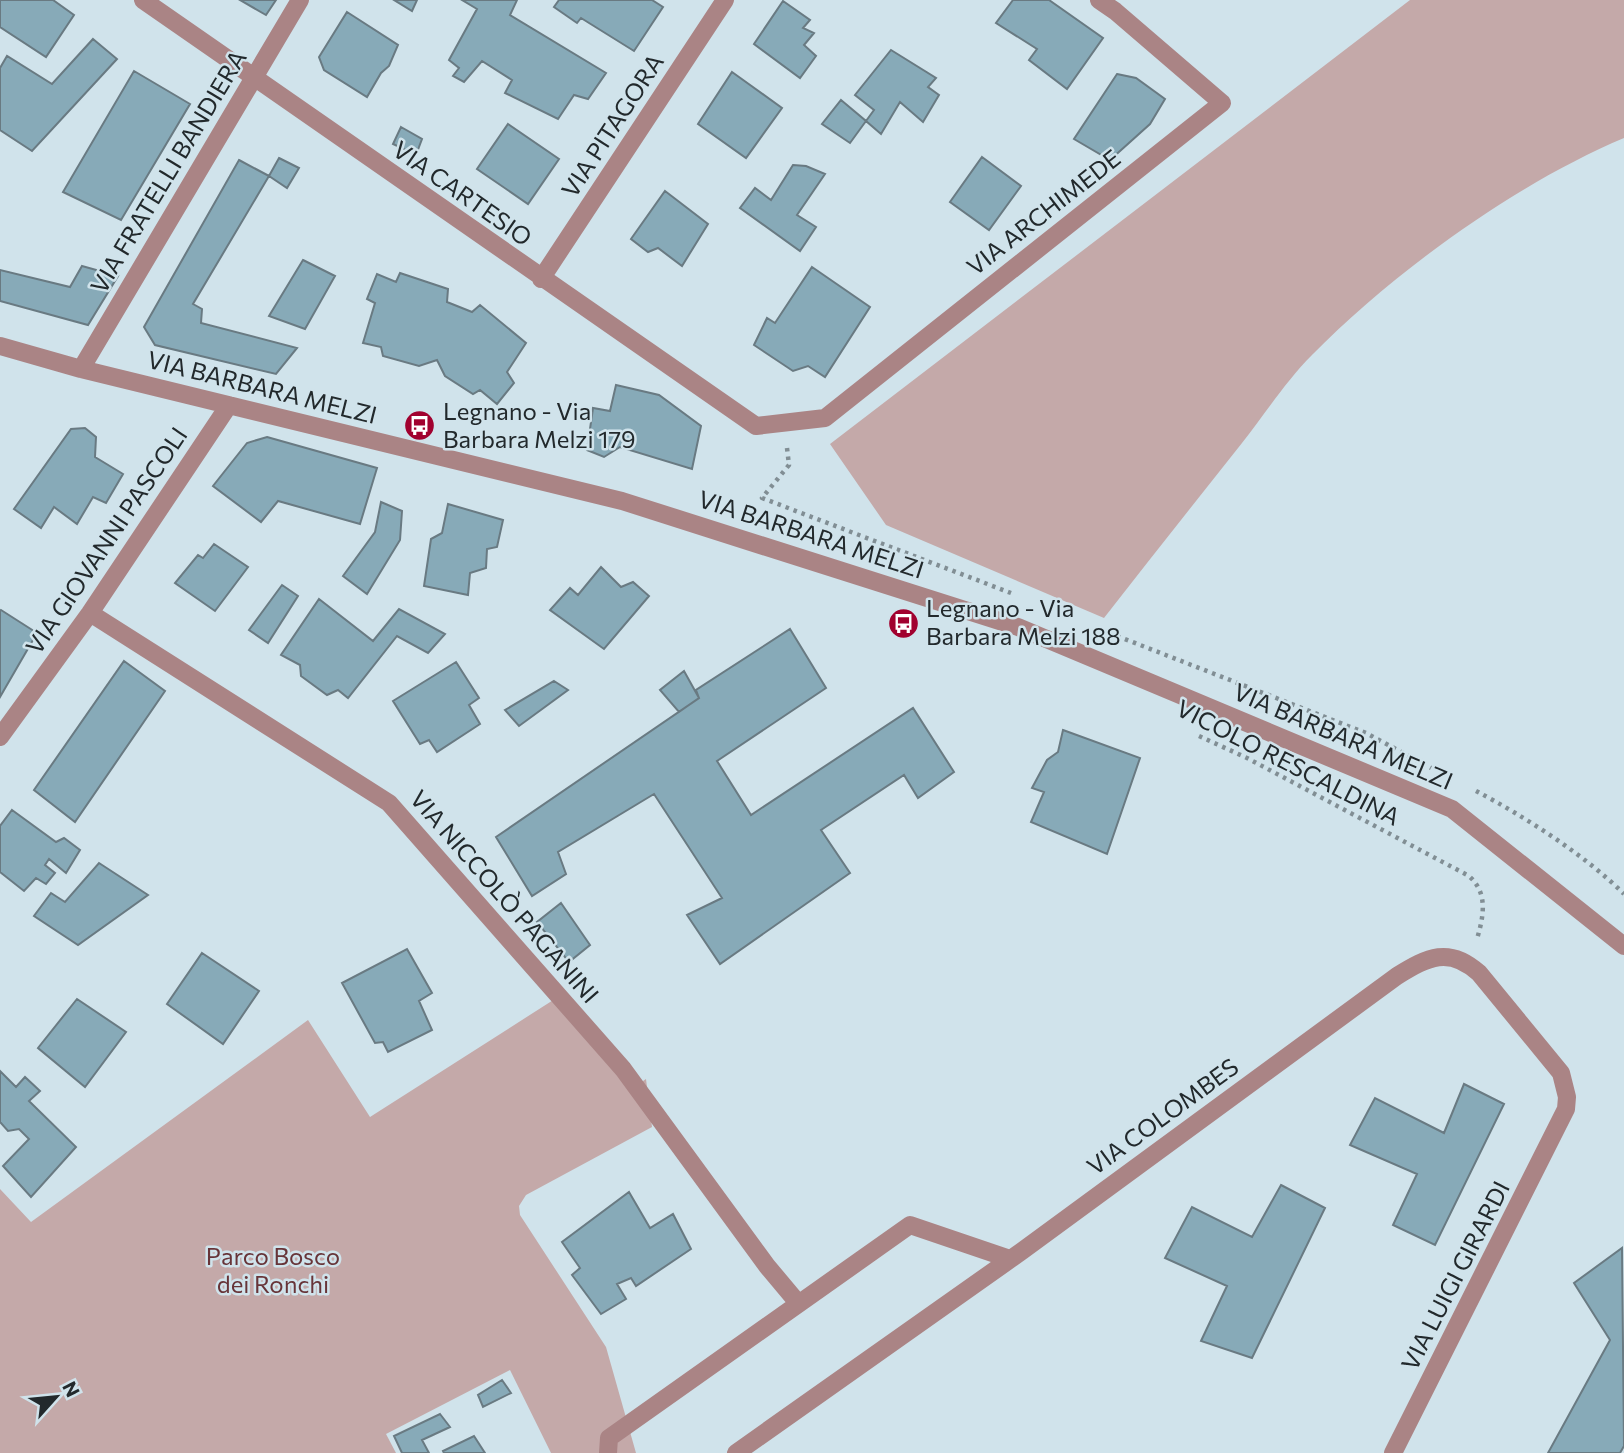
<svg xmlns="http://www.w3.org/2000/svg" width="1624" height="1453" viewBox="0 0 1624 1453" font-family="Commissioner,sans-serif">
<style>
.green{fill:#c4a9a9}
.building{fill:#87aab8;stroke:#697a82;stroke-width:2}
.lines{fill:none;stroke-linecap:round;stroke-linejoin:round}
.path{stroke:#818e94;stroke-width:4.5;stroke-dasharray:3.5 5;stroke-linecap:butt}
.minor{stroke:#aa8485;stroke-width:18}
.labels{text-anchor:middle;stroke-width:5;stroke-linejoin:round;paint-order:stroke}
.street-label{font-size:24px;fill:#22292c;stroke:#d0e3eb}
.poi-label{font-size:24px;fill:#22292c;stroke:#d0e3eb;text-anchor:start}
.park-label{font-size:24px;fill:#673438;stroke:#d0e3eb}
</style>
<rect width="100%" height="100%" fill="#d0e3eb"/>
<!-- green -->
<path class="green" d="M1410 0H1624V138C1515 184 1395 271 1312 355 1286 381 1265 414 1242 443 1196 501 1150 559 1104 618L886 525 830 444Z
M558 997 637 1085 646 1079 652 1127 526 1195 519 1206 520 1215 606 1347 636 1453H551L510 1370 386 1434 396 1453H0V1189L31 1222 308 1020 370 1117Z"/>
<!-- building -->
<path class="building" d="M0 0H53L74 15 46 57 0 27Z
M240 0H276L266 15Z
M394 0H417L412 11Z
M462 0H517L510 15 606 73 588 99 574 95 558 119 505 93 512 80 482 61 464 82 453 76 459 68 449 60 477 9Z
M559 0H652L663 7 634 51 581 18 577 23 554 7Z
M1013 0H1049L1103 38 1067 89 1029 60 1037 49 996 23Z
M783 1 810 20 803 28 814 33 804 45 816 56 800 78 754 44Z
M347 12 398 45 389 66 381 73 367 97 324 70 319 57Z
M93 39 117 59 32 151 0 130V68L7 56 52 84Z
M891 50 936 78 928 87 939 95 923 122 900 102 881 134 866 121 874 110 855 95Z
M134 71 190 104 121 220 63 192Z
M732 72 782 108 746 158 698 124Z
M1117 74 1136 78 1165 99 1150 124 1110 160 1074 139Z
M841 100 866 121 850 143 822 124Z
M508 124 559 159 528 204 477 169Z
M401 127 422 139 416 155 393 144Z
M982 157 1021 186 989 230 950 202Z
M279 158 299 168 287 188 269 176Z
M239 160 269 176 193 304 202 309 201 323 297 348 276 374 155 345 144 327Z
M793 165 806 166 825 174 797 215 816 227 800 251 740 208 755 188 771 200Z
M665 191 708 224 682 266 658 248 648 252 631 239Z
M303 260 335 276 305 329 269 316Z
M82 266 118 276 88 325 0 301V270L70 287Z
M812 267 870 307 825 377 808 366 793 371 754 345 767 318 775 323Z
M400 273 448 289 447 302 472 312 480 305 526 343 507 372 514 383 497 404 480 390 473 394 445 376 437 360 419 366 383 356 381 347 363 343 375 303 367 299 377 274 396 282Z
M616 385 659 395 701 426 692 469 620 447 604 457 587 450 593 408 610 411Z
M85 428 96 437 95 457 123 474 106 503 93 497 77 524 54 507 41 528 14 509 71 429Z
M267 437 377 468 360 524 278 501 261 522 213 486 247 443Z
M381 502 402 511 400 540 367 594 343 576 375 532Z
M448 504 503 520 497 547 487 549 486 568 470 573 468 595 424 586 431 539 442 533Z
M214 544 248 567 215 611 175 583 198 555 203 558Z
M601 567 621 587 633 582 649 596 604 649 550 610 570 588 578 595Z
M282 585 298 596 268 643 249 630Z
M319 599 373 641 399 609 445 634 428 653 397 636 348 698 338 690 327 695 301 676 300 665 281 655Z
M1 610 37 633 0 697V611Z
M790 629 826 688 717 761 751 815 913 708 954 772 918 798 904 775 821 830 850 873 720 964 687 915 722 898 654 794 558 852 566 874 532 896 496 837 699 698 696 690Z
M124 661 165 691 75 822 34 790Z
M456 662 479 698 469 705 480 724 437 752 429 740 420 744 393 701Z
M684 671 699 698 679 712 660 690Z
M554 681 568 690 519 726 505 710Z
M1063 730 1140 758 1107 854 1031 822 1044 792 1032 788 1047 760 1058 752Z
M12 810 56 842 64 838 80 850 66 873 49 859 45 865 55 873 46 884 36 878 24 891 0 872V826Z
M99 863 148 895 78 945 34 916 51 893 65 902Z
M561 903 590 945 569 962 537 922Z
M407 949 432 993 419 1001 432 1030 388 1052 383 1042 375 1043 342 983Z
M202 953 259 991 223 1044 167 1004Z
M77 999 126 1032 85 1087 38 1048Z
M0 1071 16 1087 25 1077 40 1091 29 1101 76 1147 31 1197 3 1166 29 1139 19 1129 8 1131 0 1122Z
M1464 1084 1504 1104 1435 1245 1393 1225 1417 1174 1350 1145 1375 1098 1444 1133Z
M1281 1185 1325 1208 1252 1358 1201 1341 1227 1286 1165 1258 1192 1207 1252 1237Z
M629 1192 650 1228 673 1214 691 1249 636 1286 631 1278 617 1284 626 1299 601 1314 572 1275 580 1268 562 1242Z
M1622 1248 1624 1446 1620 1453H1548L1610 1340 1574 1283Z
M502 1380 511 1393 483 1407 478 1395Z
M440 1414 450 1427 422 1440 429 1453H402L394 1436Z
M474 1436 485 1453H444L443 1451Z"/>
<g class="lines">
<!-- path -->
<path class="path" d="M787 448 789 465 762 498 1011 593
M1117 636 1366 733 1431 768
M1199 736 1247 758 1469 876C1488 893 1484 915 1477 939
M1476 791C1524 816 1586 856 1624 894"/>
<!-- minor -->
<path class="minor" d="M143 0 756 426 825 418 1222 103 1115 11 1099 0
M541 279 725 0
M0 346 81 369 622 501 1018 627 1452 809 1624 946
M81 369 300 0
M90 613 389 803 623 1069 767 1266 798 1303
M0 737 90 613 229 405
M608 1453 609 1438 910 1225 1010 1259
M736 1453 1022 1251 1397 976C1428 957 1449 946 1479 973L1561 1073 1567 1097 1566 1109 1393 1453"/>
</g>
<!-- icons -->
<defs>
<symbol id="bus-disc" viewBox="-11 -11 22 22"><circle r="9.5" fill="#a1012f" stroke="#d0e3eb"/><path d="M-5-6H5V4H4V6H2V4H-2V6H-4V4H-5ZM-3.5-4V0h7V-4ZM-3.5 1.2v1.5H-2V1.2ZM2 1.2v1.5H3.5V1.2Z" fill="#fff"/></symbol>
</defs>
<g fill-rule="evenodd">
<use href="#bus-disc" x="402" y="408" width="35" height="35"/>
<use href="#bus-disc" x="886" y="606" width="35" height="35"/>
</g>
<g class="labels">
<!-- street labels -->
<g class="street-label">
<text transform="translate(613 126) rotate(-57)" y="8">VIA PITAGORA</text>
<text transform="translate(169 172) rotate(-59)" y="8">VIA FRATELLI BANDIERA</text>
<text transform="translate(462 194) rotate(35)" y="8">VIA CARTESIO</text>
<text transform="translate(1044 213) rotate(-38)" y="8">VIA ARCHIMEDE</text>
<text transform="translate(262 388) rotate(14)" y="8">VIA BARBARA MELZI</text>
<text transform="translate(811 535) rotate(18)" y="8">VIA BARBARA MELZI</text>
<text transform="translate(107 541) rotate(-56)" y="8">VIA GIOVANNI PASCOLI</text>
<text transform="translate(1343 737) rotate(23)" y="8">VIA BARBARA MELZI</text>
<text transform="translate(1288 763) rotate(27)" y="8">VICOLO RESCALDINA</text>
<text transform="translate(504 897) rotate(49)" y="8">VIA NICCOLÒ PAGANINI</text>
<text transform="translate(1163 1117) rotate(-36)" y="8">VIA COLOMBES</text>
<text transform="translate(1456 1276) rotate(-63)" y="8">VIA LUIGI GIRARDI</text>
</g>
<!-- poi labels -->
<g class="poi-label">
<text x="443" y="420">Legnano - Via<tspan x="443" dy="28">Barbara Melzi 179</tspan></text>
<text x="926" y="617">Legnano - Via<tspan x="926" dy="28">Barbara Melzi 188</tspan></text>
</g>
<!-- park labels -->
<g class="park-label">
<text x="273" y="1265">Parco Bosco<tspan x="273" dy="28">dei Ronchi</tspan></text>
</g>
</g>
<!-- north arrow -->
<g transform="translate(56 1397) rotate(63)" stroke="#d0e3eb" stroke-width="5" paint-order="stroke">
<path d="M0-5L12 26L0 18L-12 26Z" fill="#22292c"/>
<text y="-10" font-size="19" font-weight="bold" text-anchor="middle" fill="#22292c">N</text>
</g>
</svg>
